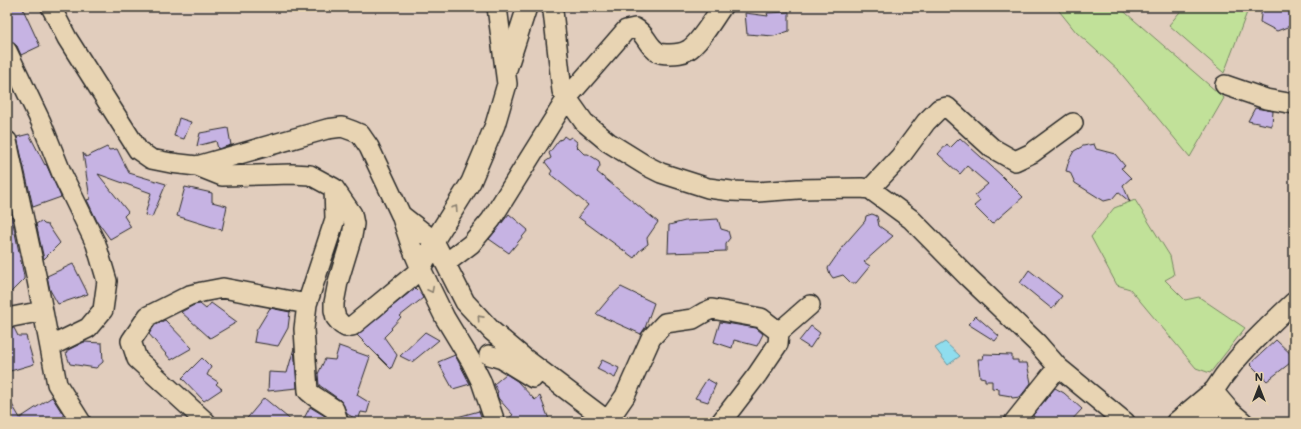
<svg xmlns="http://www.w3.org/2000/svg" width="1301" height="429" viewBox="0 0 1301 429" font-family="Mali,sans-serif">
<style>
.green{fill:#c1e199;stroke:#768662}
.water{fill:#8fddee;stroke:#6796a0}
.building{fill:#c6b3e3;stroke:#2b2b2b}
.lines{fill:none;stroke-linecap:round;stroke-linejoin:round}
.minor-casing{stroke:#2b2b2b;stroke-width:22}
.minor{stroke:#e8d4b3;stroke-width:19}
.oneway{stroke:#8a806f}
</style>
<rect width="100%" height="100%" fill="#e1cdbd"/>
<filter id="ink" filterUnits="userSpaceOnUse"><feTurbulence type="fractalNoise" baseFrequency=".025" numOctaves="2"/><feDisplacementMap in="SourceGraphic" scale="8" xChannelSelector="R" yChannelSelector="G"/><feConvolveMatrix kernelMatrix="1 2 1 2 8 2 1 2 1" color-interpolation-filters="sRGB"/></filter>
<g filter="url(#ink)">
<!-- green -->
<path class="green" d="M1056 7H1119L1224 98 1190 157 1119 71 1076 32Z
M1184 7H1249L1224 73 1169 25Z
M1135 200 1170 256 1174 275 1165 280 1185 300 1199 297 1245 328 1210 373 1196 368 1130 289 1117 285 1091 237 1114 208Z"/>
<!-- water -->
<path class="water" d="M945 342 960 356 948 365 935 348Z"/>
<!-- building -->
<path class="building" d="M7 7H22L40 46 21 55 17 46 10 41 7 34Z
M1262 7H1290V26L1277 31 1260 22Z
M789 12V31L774 36 747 34 745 13 768 16 767 13Z
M1255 108 1273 111 1272 126 1248 121Z
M179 118 191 122 184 139 174 136Z
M228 128 231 145 218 149 216 141 197 146 200 133Z
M29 134 45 165 46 164 61 197 33 207 17 137Z
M564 136 568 139 571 137 577 142 576 146 584 154H588L599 161 600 166 597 172 658 222 647 238 648 244 639 251 634 258 578 217 588 205 550 174 552 171 545 162 551 158 549 153 559 140 562 139Z
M960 138 1002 176 1023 197 992 224 974 206 980 201 975 195 988 184 967 166 960 174 938 154 947 144 950 148Z
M1094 144 1096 149 1115 154 1125 166 1121 168 1131 178 1123 185 1130 202 1118 192 1112 199 1104 201 1075 183 1070 172 1066 171 1069 160 1074 151 1083 146Z
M107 147 109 150 117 149 129 173 166 184 152 217 145 215 151 193 98 174 128 212 124 216 131 227 110 239 97 221 87 200 90 199 83 153 86 157Z
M185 187 212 193V202L227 206 222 230 177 216Z
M7 204H9L24 276V279L7 296Z
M509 214 528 230 509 253 489 239Z
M872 214 877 216 879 226 893 236 864 262 870 266 856 283H851L843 275 833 278 830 274 828 268 844 245 865 221 866 216Z
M718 219 721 229 728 231 730 238 726 243V251L668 253 669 225 685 221Z
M41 221 44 224 48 225 60 243 44 259 36 224Z
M73 264 88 294 58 304 50 290 47 276Z
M1029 270 1062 296 1052 309 1020 283Z
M621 287 654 303 645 328 641 334 596 314 611 296Z
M415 288 420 293 423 298 400 316 401 317 391 328 392 329 384 337 397 355 391 369 357 335Z
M211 303 237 322 210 338 181 312 194 305 200 304 206 309Z
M270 308 290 312 288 328 278 346 254 342 256 331Z
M976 316 999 336 995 341 968 324Z
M165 320 192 348 171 360 149 334 155 325Z
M720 322 756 328 763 334 757 346 734 340 732 348 714 342Z
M811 326 820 333 810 348 799 341Z
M14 328 18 336H26L34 364 7 372V329Z
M425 332 439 340 412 362 400 356Z
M1276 340 1294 357V360L1267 381 1250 364Z
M84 342 102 343 103 362 96 368 70 364 66 353 68 350Z
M339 346 370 357 357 395 370 403 367 413 361 412 358 420 347 414 344 406 340 400 319 385 318 374 325 359 335 360Z
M294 348 297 388 268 391 269 372 287 373Z
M984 354 1012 355V360H1018V363H1027L1031 383 1020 397 1012 398 1011 396 999 394V389L992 388V381H985V378L980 377 978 359H983Z
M455 355 470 384 453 389 438 362Z
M202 358 211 367 207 375 218 382 216 384 222 389 204 401 182 378Z
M602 360 619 368 615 378 597 369Z
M506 374 517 381 535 400 540 396 550 422H506V420L513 415 498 398 497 393 498 392 494 384Z
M707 379 716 384 708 402 695 398Z
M1055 388 1064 393 1082 409 1070 422H1038L1035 419 1033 415Z
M7 396 20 418 52 397 68 422H7Z
M264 398 293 422H244Z
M310 407 325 416 324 422H302Z
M479 411 483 422H451L450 419Z"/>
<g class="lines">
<defs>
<path id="minor" d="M51 7 67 38 138 150 151 159 171 163 197 166 222 176 292 174 310 175 334 188 352 214 354 224 352 236 338 282 334 303V310L336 318 341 324 346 327 352 326 357 322 421 269 434 241 471 182 495 125 507 84 497 7
M551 7 553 11 562 91 584 122 608 142 645 165 661 173 708 188 731 191 757 192 798 189 861 188 870 189 911 219 968 277 1037 343 1058 367 1125 422
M7 51 41 122 62 174 96 244 107 281 103 310 88 328 51 346
M507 69 527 7
M1225 85 1266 99 1294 104
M7 141 37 280 57 384 81 422
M197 166 327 129 342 127 353 131 360 134 369 147 401 215 412 248 421 269 445 318 471 361 481 381 495 422
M334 188 335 219 307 304 304 329 308 391 314 396 334 409 337 418 335 422
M870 189 900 157 926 122 939 109 947 107 992 148 1015 161 1032 153 1073 123
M401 215 434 241 465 302 492 331 523 357 609 422
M446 263 471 244 491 220 567 98 626 30 635 28C646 34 646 43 655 50 658 54 665 54 670 54 676 54 682 54 688 50 699 44 714 18 722 7
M7 318 43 311
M779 332 810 305
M489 355 502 359 533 378
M1213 391 1230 411 1243 422
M1213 391 1215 422
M206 422 137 359 131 341 148 316 190 295 202 292 223 288 307 304
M607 422 625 396 651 338 665 323 693 319 705 312 712 309 761 318 779 332 778 344 757 375 721 422
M1014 422 1058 367
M1176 422 1207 396
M1198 422C1217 373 1256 338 1294 302"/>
</defs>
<!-- minor casing -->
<use href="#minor" class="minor-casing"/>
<!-- minor -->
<use href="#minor" class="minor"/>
</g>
<!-- one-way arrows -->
<defs><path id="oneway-chevron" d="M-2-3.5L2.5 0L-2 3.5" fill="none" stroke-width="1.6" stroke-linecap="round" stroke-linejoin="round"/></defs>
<g class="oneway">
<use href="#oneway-chevron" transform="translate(455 208) rotate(-57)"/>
<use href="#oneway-chevron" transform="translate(431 290) rotate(63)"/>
<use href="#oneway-chevron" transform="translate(480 318) rotate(-132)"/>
</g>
</g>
<!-- margin -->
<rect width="1301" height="429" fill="none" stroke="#e8d4b3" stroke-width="24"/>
<rect x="12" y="12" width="1277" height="405" fill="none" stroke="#2b2b2b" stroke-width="1.5" filter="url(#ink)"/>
<!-- north arrow -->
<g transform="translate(1259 387)" stroke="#e8d4b3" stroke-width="3" paint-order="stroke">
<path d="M0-3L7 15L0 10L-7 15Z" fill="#2b2b2b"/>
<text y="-6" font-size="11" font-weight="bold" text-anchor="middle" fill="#2b2b2b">N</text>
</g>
</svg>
